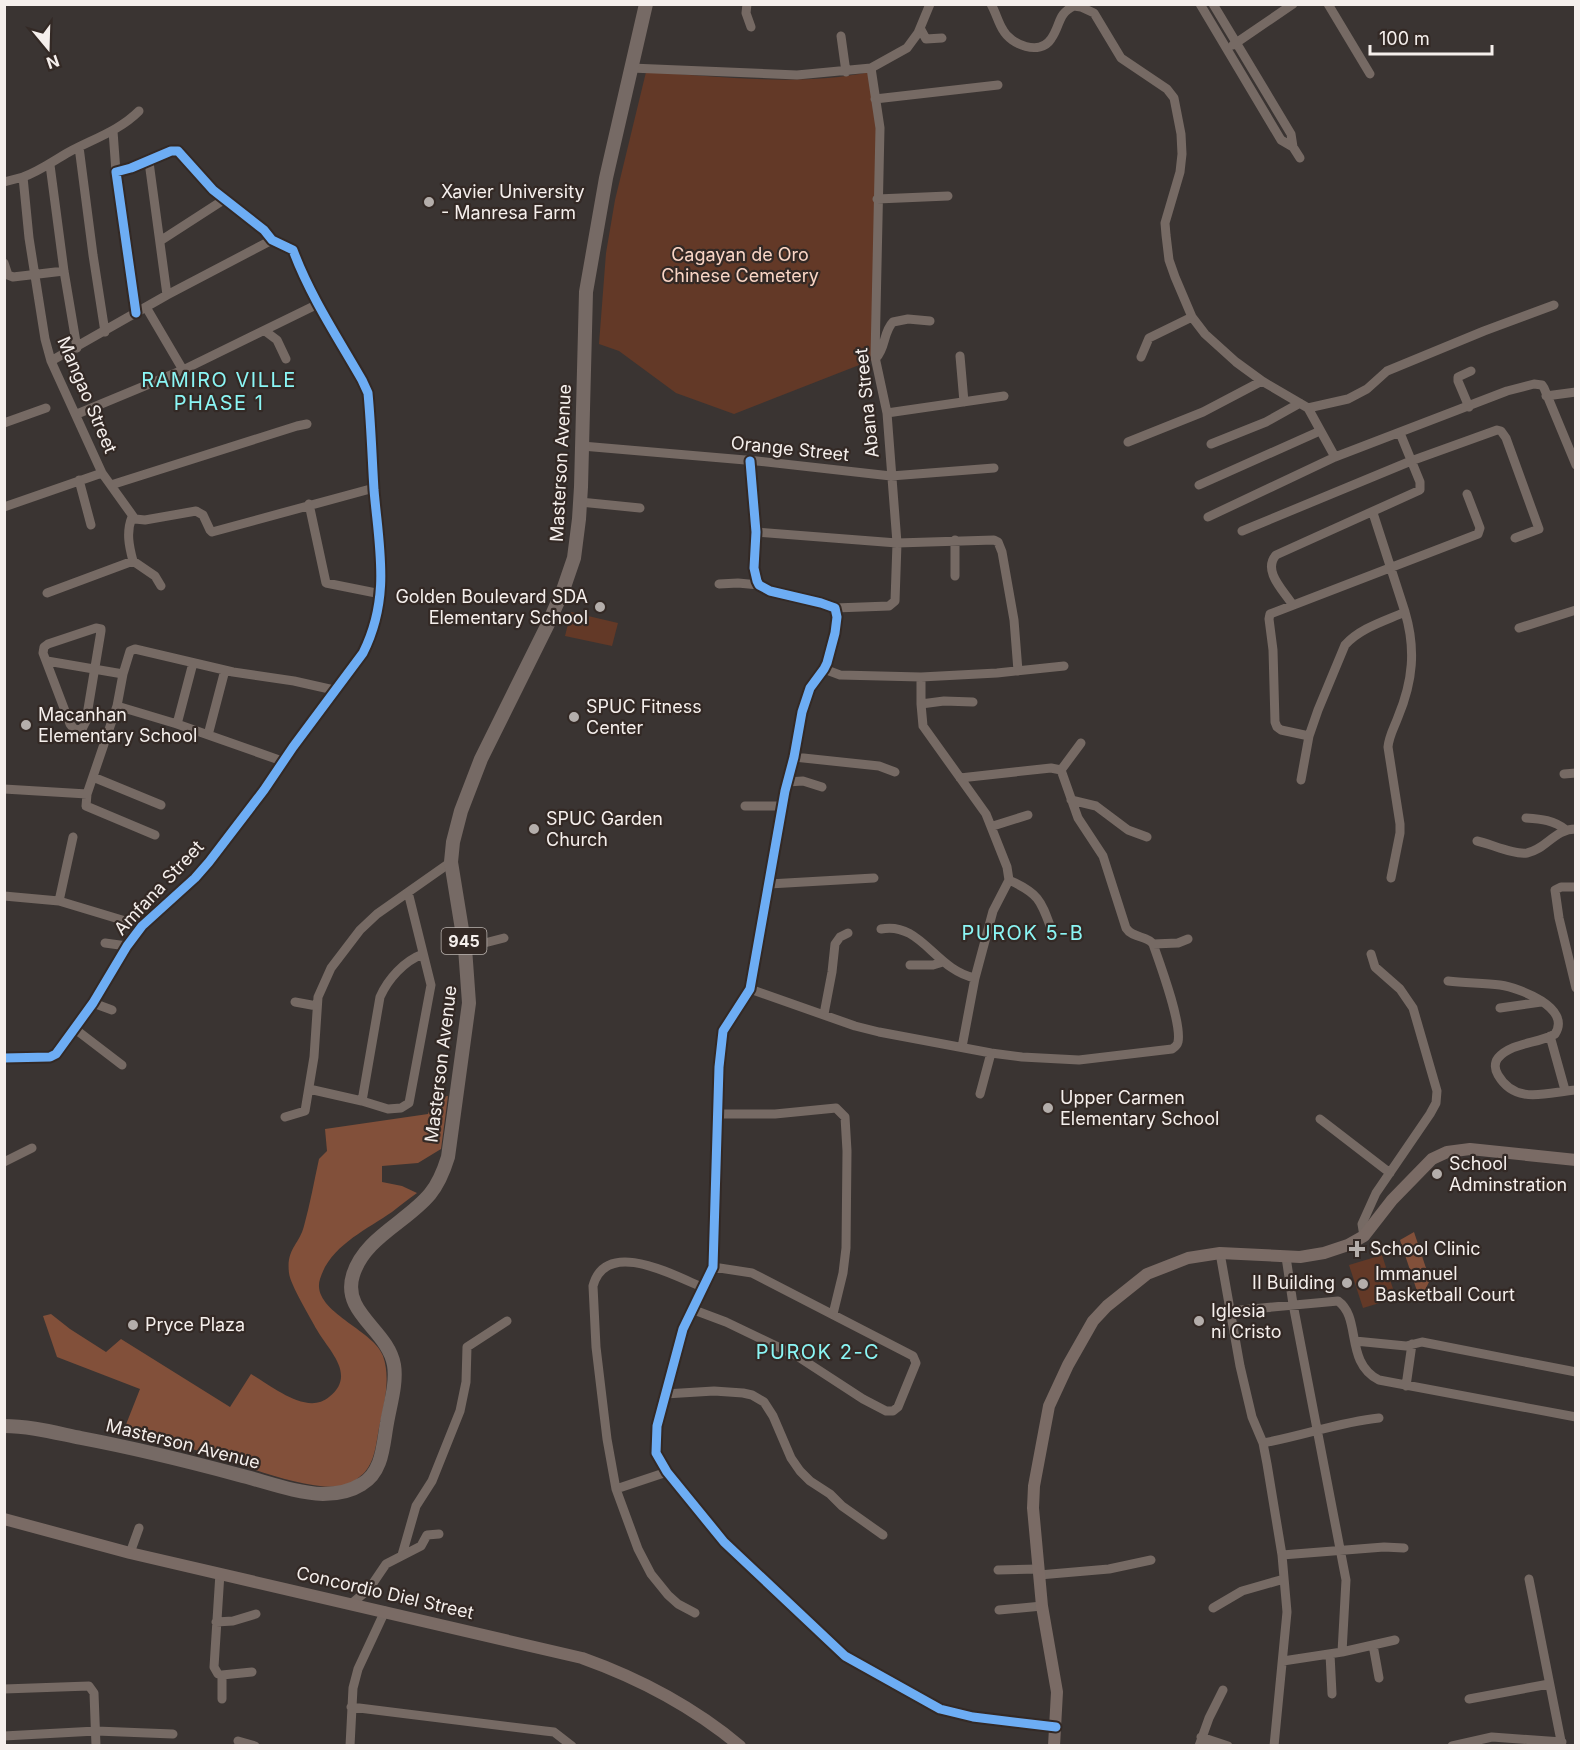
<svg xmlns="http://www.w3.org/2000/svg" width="1580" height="1750" viewBox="0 0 1580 1750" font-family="Inter,sans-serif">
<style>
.green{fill:#633927}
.forest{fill:#82503a}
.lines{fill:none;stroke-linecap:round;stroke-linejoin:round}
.minor{stroke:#766a64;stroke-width:9}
.secondary{stroke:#7a6b65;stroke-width:12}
.primary{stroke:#766a65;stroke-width:14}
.cycleway-casing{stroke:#332925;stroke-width:13}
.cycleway{stroke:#6dadf4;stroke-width:9}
.poi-dot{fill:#b4aeab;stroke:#332925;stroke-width:2}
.labels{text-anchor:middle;stroke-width:4.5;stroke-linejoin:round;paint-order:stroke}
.shield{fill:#332925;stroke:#bbb4b0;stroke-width:1.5}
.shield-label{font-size:16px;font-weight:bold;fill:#f5efec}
.poi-label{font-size:18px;fill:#f5efec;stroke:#332925;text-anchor:start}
.park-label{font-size:18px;fill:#fad6c6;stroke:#332925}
.street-label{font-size:18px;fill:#f5efec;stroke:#332925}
.neighbourhood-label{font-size:20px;letter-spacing:1.5px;fill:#8bf6f5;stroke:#332925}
</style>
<rect width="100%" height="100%" fill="#3a3432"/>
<!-- green -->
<path class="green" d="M646 72C719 76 797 87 870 72L878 128 872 360 734 414 676 393 619 351 599 344 606 253 615 200Z
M571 612 618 623 612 646 565 636Z
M1382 1255 1396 1298 1363 1308 1349 1265Z"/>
<!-- forest -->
<path class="forest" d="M448 1096 441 1149 418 1163 382 1166V1182L402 1186 417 1193C408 1199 400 1206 392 1212 366 1230 330 1246 320 1279 310 1311 375 1330 383 1356 391 1378 384 1406 379 1428 376 1444 375 1462 363 1474 358 1478 350 1485 344 1486 312 1491 259 1471 229 1461 194 1450 160 1438 125 1427L140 1389 57 1357 43 1316 51 1314 70 1329 106 1352 121 1339 230 1407 251 1374C272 1386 307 1416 329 1397 357 1375 329 1351 317 1330 311 1319 290 1284 289 1273 286 1249 299 1245 304 1226 310 1204 314 1182 319 1159L327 1151 325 1129 428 1114 434 1098Z
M1414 1232 1430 1280 1424 1292 1418 1294 1400 1240Z"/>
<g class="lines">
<!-- minor -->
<path class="minor" d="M747 4 746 13 751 27
M991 4C996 13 998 22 1003 30 1011 45 1040 56 1051 39 1061 25 1057 14 1074 6L1081 7 1094 13 1121 58 1167 89 1174 98 1181 134 1182 154 1180 172 1165 223 1166 235 1169 260 1175 277 1192 317 1205 334 1236 362 1262 381 1308 408 1335 457
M1200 4 1281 140 1293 147 1300 158
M1213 4 1291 134 1293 147
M1328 4 1370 74
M920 28 926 39 942 38
M841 36 846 72
M1233 45 1293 4
M631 68 797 75 871 68 907 48 918 33 930 4
M875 99 998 85
M139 111C119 131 93 139 69 152 53 161 40 171 23 177L29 238 45 339 51 361 102 473 135 519 145 520 196 511 203 515 210 530 212 532 374 488
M113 131 116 172
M79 147 93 255 105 332
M149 162 167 295
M50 165 64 271 77 348
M4 182 23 177
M877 199 948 196
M160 241 225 199
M4 263 8 275 13 277 64 271
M146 307 183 370
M265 331 277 340 286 359
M960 356 964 402
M1141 357 1149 338 1192 317
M876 358C886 348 883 332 893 322L908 319 930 321
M51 361 167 295 272 240
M1546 396 1576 392
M1469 407 1458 381V377L1471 371
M1308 408 1348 399 1367 389 1387 371 1484 331 1554 305
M887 413 1004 396
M77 414 183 370 318 304
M4 423 46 408
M1128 442 1203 412 1262 381
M1211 444 1266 422 1300 403
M582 446 757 461 891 476 994 468
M750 461 756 532 754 568 757 581 759 585 770 591 821 603 835 608 837 617 835 633 827 663 824 669 810 688 802 712 794 757 785 791 750 989 723 1031 719 1067 713 1267 683 1329 657 1426 656 1453 667 1472 724 1542 845 1656 940 1709 973 1717 1056 1727
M79 480 91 525
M111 485 297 426 307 424
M1199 485 1320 431
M580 502 640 508
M309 504 326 583 381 594
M4 507 102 473
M132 517C126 532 129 546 133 561L155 576 161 586
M1208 517 1335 457 1507 391 1534 384 1542 385 1544 388 1576 465
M1242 531 1411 461 1497 430 1501 431 1506 438 1539 529 1515 538
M756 532 897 543 994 540 998 542 1002 552 1014 620 1018 671
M955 540V576
M719 584 738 583 759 585
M47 593 133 561
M1292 604C1284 591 1262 571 1276 555L1420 490V482L1400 433
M835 608 889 606 895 601 897 543 887 413 875 357 880 128 871 68
M96 628 101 629V631L86 721 82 729 75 730 70 724 43 653 44 647 48 644Z
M1519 628 1576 610
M47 661 123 674
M824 669 840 675 921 677 997 673 1064 666
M921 677V704L923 726 986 814 1007 867 1009 880 993 911 975 978 962 1047
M921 704 944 701 973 702
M117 706 177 724 282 761
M177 724 193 663
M208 735 225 670
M1309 736 1281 730 1277 727 1275 722 1273 650 1269 619 1270 614 1478 534 1480 528 1467 494
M794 757 879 766 895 772
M1564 774 1576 773
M93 777 161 805
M960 778 1051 768 1061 770 1081 743
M1301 780 1309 736 1318 710 1345 645C1360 628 1385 621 1405 612L1373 513
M787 782 803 781 822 787
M4 789 87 794
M1071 800 1096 806 1128 830 1147 837
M745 806H783
M1526 818C1541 819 1554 820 1566 830
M993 826 1028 815
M155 835 86 806 87 794 117 706 123 674 130 651 135 649 233 672 294 681 334 690
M1477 841C1491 844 1514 855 1527 853 1547 849 1554 829 1576 829
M1391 878 1400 833V824L1388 747C1389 736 1394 728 1398 717 1413 681 1416 649 1405 612
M1009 880C1040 894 1041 901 1052 931
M769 884 874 878
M1576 887H1561L1555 890 1559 918 1576 988
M4 896 59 901 142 926
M59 901 73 837
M881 929C921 921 935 970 975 978
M105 943 127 946
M1153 944 1178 943 1188 939
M465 948 504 938
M910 965H933L943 962
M1448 981C1465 983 1483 983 1500 985 1520 988 1572 1008 1555 1034 1538 1044 1512 1042 1498 1058 1494 1063 1495 1070 1498 1075 1516 1106 1548 1092 1576 1090
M750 989 855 1026 879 1032 991 1053 1022 1057 1079 1060 1172 1049C1175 1047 1177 1046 1178 1042 1182 1023 1160 964 1153 944 1147 935 1133 939 1126 928L1103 856 1078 818 1061 770
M295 1002 317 1006
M93 1003 112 1010
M1500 1008 1541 1002
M824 1014 832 972 835 944 840 937 848 933
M75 1029 122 1065
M1550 1036 1565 1090
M4 1058 50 1057 56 1054 93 1003 127 946 142 926 195 878 209 862 264 790 293 747 363 653C391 597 379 548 374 490 372 457 371 425 368 393L362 380C338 338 310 296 293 250L272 240 264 230 213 190 178 151H171L131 168 116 172 136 313
M309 1089 362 1101 388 1109 401 1108 409 1103 431 985 408 892
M980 1094 991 1053
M362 1101 380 997C388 979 404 961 423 954
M719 1114H775L836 1108 845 1117 847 1151 846 1248 843 1273 833 1314
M285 1117 305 1111 314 1057 318 997 331 968 360 930 377 914 451 862
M1320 1119 1390 1173
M4 1162 32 1148
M1364 1236 1362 1224 1376 1193 1430 1114 1436 1103 1437 1091 1413 1008 1400 989 1375 967 1371 954
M1220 1253 1240 1366 1252 1417 1263 1443 1267 1464 1282 1555 1287 1612 1274 1746
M694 1310 726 1322 797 1356 863 1399 886 1411H893L898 1407 916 1363 913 1356 752 1273 713 1267
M1230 1311 1338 1301C1362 1318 1344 1362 1379 1380L1576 1417
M1355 1341 1406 1346 1422 1342 1576 1372
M1406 1386 1412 1344
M665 1394 714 1391 743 1393 752 1395 764 1402 773 1416 791 1458 800 1471 810 1481 830 1494 842 1506 883 1535
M1263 1443C1302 1436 1340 1422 1379 1418
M616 1489 667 1472
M130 1553 139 1528
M402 1555 416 1506 432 1481 460 1411 466 1382 467 1347 507 1321
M1282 1555 1384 1547 1404 1548
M998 1570 1038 1569
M220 1573 214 1667 218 1674 222 1675 252 1672
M1039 1575 1109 1569 1151 1560
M1529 1579 1562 1746
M351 1604 369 1589 386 1564 421 1546 427 1535 439 1534
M1213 1608 1242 1591 1284 1579
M999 1610 1042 1606
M695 1613 678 1604 668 1595 651 1574 638 1549 616 1489 607 1439 596 1347 593 1286C606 1237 675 1276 704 1288
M216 1622 233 1621 256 1614
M1373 1645 1379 1678
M1342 1652 1395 1640
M1330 1654 1332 1694
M1283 1661 1342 1652 1346 1580 1293 1304 1286 1257
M222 1675V1699
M4 1689 89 1686 94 1693 96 1746
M1469 1699 1549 1684
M351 1707 545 1731 554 1732 572 1746
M4 1736 96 1731 173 1734
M1201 1737 1228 1746
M238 1741 255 1746
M350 1746 353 1688 358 1669 385 1611
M1199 1746 1209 1718 1223 1690
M1452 1746 1492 1737 1562 1742"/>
<!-- secondary -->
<path class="secondary" d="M4 1519 130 1553 582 1658C641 1679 692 1706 740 1746
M1054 1746 1057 1692 1042 1606 1033 1508 1034 1486 1049 1406 1068 1365 1093 1321 1107 1306 1147 1274 1188 1258 1220 1253 1300 1257 1324 1253 1348 1245 1364 1236 1392 1200 1432 1159 1447 1152 1470 1149 1576 1160"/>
<!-- primary -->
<path class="primary" d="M4 1426C30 1426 56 1433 81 1438 134 1448 187 1461 239 1475 267 1482 295 1493 323 1494 337 1494 351 1491 362 1484 383 1472 383 1444 387 1423 390 1405 397 1383 394 1365 388 1330 341 1313 353 1275 364 1238 407 1222 430 1194 439 1183 444 1170 448 1157L469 1003 465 948 451 862 453 842 461 811 481 759 548 624 563 590 574 558 579 519 581 487 586 292 606 178 646 4"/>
<defs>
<path id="cycleway" d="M750 461 756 532 754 568 757 581 759 585 770 591 821 603 835 608 837 617 835 633 827 663 824 669 810 688 802 712 794 757 785 791 750 989 723 1031 719 1067 713 1267 683 1329 657 1426 656 1453 667 1472 724 1542 845 1656 940 1709 973 1717 1056 1727
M4 1058 50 1057 56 1054 93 1003 127 946 142 926 195 878 209 862 264 790 293 747 363 653C391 597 379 548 374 490 372 457 371 425 368 393L362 380C338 338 310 296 293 250L272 240 264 230 213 190 178 151H171L131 168 116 172 136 313"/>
</defs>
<!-- cycleway casing -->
<use href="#cycleway" class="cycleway-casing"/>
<!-- cycleway -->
<use href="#cycleway" class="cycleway"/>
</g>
<!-- markers -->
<g class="poi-dot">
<circle cx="429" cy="202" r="6"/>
<circle cx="600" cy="607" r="6"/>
<circle cx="574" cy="717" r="6"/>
<circle cx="26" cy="725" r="6"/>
<circle cx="534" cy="829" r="6"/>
<circle cx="1048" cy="1108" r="6"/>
<circle cx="1437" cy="1174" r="6"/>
<path d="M1354 1240h6v6h6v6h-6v6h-6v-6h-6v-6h6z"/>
<circle cx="1347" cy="1283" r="6"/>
<circle cx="1363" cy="1284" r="6"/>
<circle cx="1199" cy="1321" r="6"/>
<circle cx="133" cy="1325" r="6"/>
</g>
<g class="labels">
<!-- shield labels -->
<rect class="shield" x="441.5" y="928" width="45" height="26" rx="4.5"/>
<g class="shield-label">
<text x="464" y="947">945</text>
</g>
<!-- poi labels -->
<g class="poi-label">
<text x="441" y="198">Xavier University<tspan x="441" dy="21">- Manresa Farm</tspan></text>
<text x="588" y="603" text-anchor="end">Golden Boulevard SDA<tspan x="588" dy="21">Elementary School</tspan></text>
<text x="586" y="713">SPUC Fitness<tspan x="586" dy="21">Center</tspan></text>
<text x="38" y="721">Macanhan<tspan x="38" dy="21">Elementary School</tspan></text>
<text x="546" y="825">SPUC Garden<tspan x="546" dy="21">Church</tspan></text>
<text x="1060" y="1104">Upper Carmen<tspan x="1060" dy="21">Elementary School</tspan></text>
<text x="1449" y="1170">School<tspan x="1449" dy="21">Adminstration</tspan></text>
<text x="1370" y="1255">School Clinic</text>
<text x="1375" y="1280">Immanuel<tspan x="1375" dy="21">Basketball Court</tspan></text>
<text x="1335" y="1289" text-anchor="end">II Building</text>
<text x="1211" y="1317">Iglesia<tspan x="1211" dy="21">ni Cristo</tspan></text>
<text x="145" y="1331">Pryce Plaza</text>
</g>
<!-- park labels -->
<g class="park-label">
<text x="740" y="261">Cagayan de Oro<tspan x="740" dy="21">Chinese Cemetery</tspan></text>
</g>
<!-- street labels -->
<g class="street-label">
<text transform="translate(87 395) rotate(67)" y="6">Mangao Street</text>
<text transform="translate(867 403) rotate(-96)" y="6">Abana Street</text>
<text transform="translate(790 449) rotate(6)" y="6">Orange Street</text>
<text transform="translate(561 463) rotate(-87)" y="6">Masterson Avenue</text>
<text transform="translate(159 888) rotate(-47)" y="6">Amfana Street</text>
<text transform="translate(441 1064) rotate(-83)" y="6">Masterson Avenue</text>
<text transform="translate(183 1444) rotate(14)" y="6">Masterson Avenue</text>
<text transform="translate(385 1593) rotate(13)" y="6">Concordio Diel Street</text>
</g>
<!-- neighbourhood labels -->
<g class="neighbourhood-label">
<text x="219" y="387">RAMIRO VILLE<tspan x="219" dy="23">PHASE 1</tspan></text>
<text x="1023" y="940">PUROK 5-B</text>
<text x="818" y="1359">PUROK 2-C</text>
</g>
</g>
<!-- border -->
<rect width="1580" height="1750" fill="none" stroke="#f5efec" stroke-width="12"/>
<!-- north arrow -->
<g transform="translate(48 48) rotate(161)" stroke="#332925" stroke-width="4.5" paint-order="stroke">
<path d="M0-4.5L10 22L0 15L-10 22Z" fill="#f5efec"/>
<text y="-9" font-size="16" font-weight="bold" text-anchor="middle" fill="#f5efec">N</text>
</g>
<!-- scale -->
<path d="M1370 45v9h122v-9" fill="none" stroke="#f5efec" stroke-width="3"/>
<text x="1379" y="45" font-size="18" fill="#f5efec" stroke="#332925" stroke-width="4.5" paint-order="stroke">100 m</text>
</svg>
